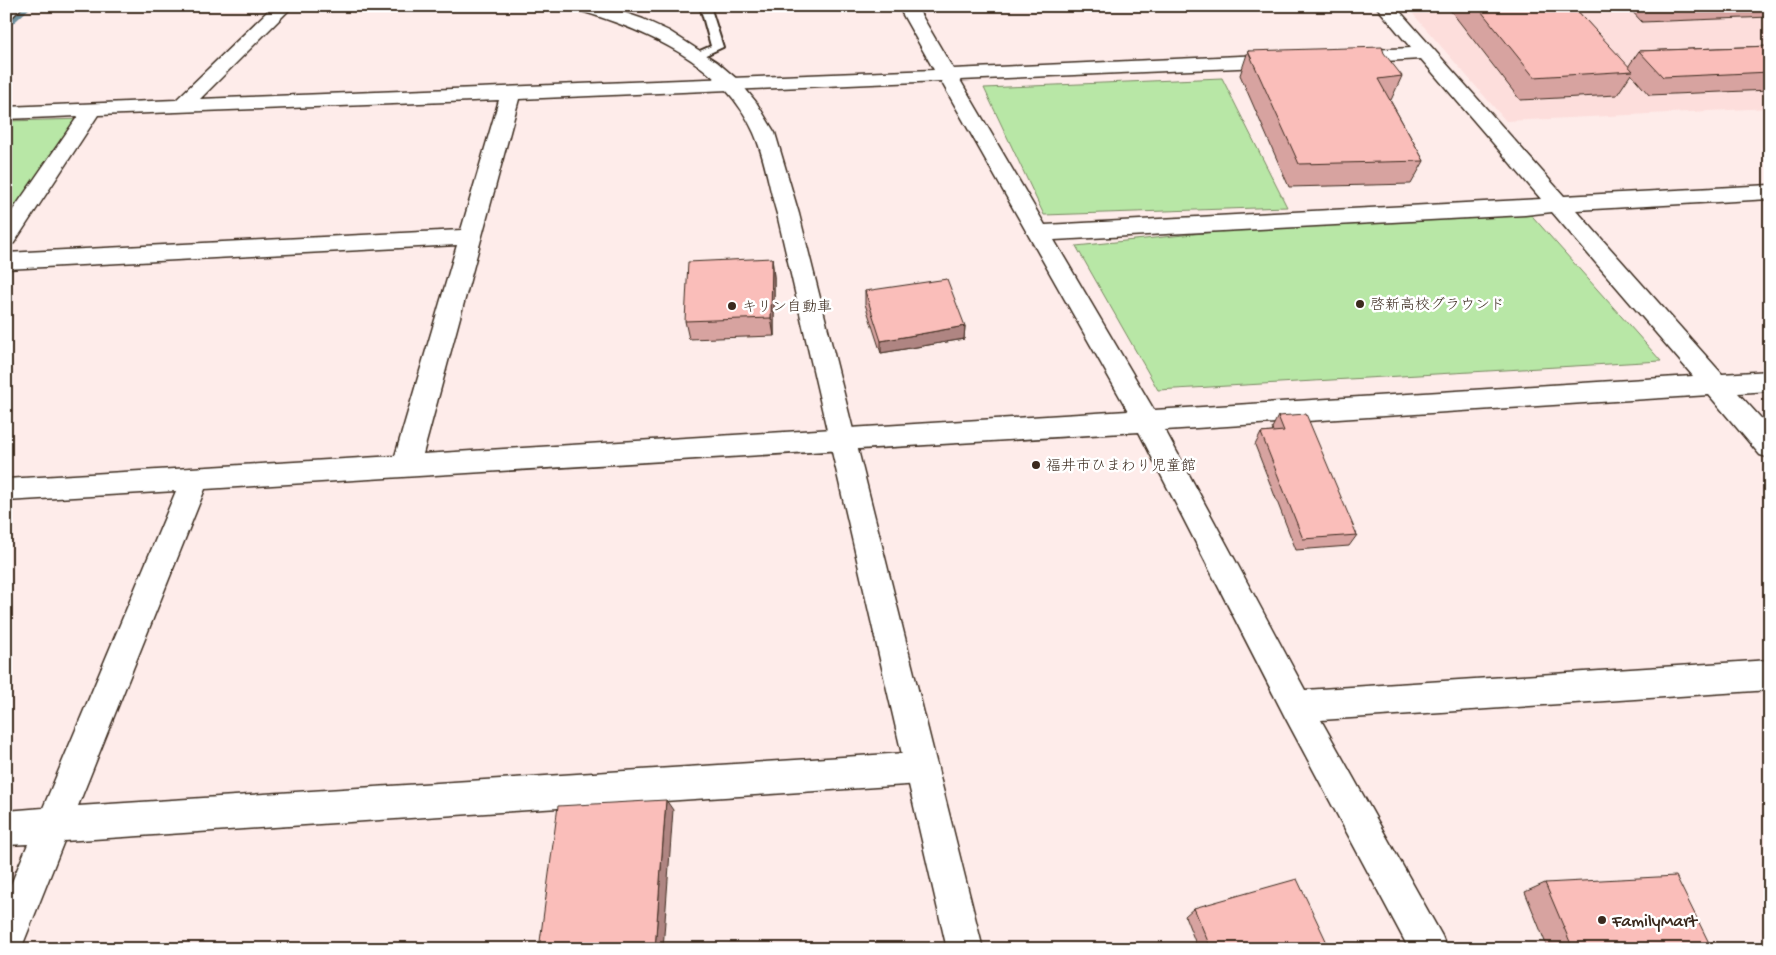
<svg xmlns="http://www.w3.org/2000/svg" width="1776" height="955" viewBox="0 0 1776 955" font-family="'Gochi Hand','Klee One',sans-serif">
<style>
.built{fill:#fddedc}
.green{fill:#b8e7a6;stroke:#7a8862}
.lines{fill:none;stroke-linecap:round;stroke-linejoin:round}
.stream{fill:#6f919e;fill-rule:evenodd}
.lane-casing{stroke:#3b2a1e;stroke-width:4}
.street-casing{stroke:#3b2a1e;stroke-width:3}
.secondary-casing{stroke:#3b2a1e;stroke-width:3}
.lane{fill:#fff;fill-rule:evenodd}
.street{fill:#fff;fill-rule:evenodd}
.secondary{fill:#fff;fill-rule:evenodd}
.wall{fill:#d7a3a0;stroke:#3b2a1e}
.shaded-wall{fill:#af8582;stroke:#3b2a1e}
.building{fill:#fabeba;stroke:#3b2a1e}
.poi-dot{fill:#3b2a1e;stroke:#fff;stroke-width:2}
.labels{text-anchor:middle;stroke-width:5;stroke-linejoin:round;paint-order:stroke}
.poi-label{font-size:15px;fill:#3b2a1e;stroke:#fff;text-anchor:start}
.near-poi-label{font-size:18px;fill:#3b2a1e;stroke:#fff;text-anchor:start}
</style>
<rect width="100%" height="100%" fill="#feecea"/>
<filter id="ink" filterUnits="userSpaceOnUse"><feTurbulence type="fractalNoise" baseFrequency=".02" numOctaves="2"/><feDisplacementMap in="SourceGraphic" scale="10" xChannelSelector="R" yChannelSelector="G"/><feConvolveMatrix kernelMatrix="1 2 1 2 8 2 1 2 1" color-interpolation-filters="sRGB"/></filter>
<g filter="url(#ink)">
<!-- built -->
<path class="built" d="M1406 6H1770V108L1506 121Z"/>
<!-- green -->
<path class="green" d="M1222 78 1287 207 1044 215 984 88Z
M87 119 6 238V121Z
M1525 208 1661 361 1158 390 1076 246 1311 222Z"/>
<g class="lines">
<!-- stream -->
<path class="stream" d="M24 6H32L6 30V23Z"/>
<defs>
<path id="lane" d="M700 6H710L723 47 697 59 693 58 691 56 693 54 711 46Z"/>
<path id="street" d="M6 6H23L12 17 6 18Z
M273 6H293L200 99 934 70 898 6H916L953 69 1281 54 1288 56 1291 60 1288 64 1281 66 960 80 1045 225 1541 199 1421 59 1349 63 1342 61 1339 57 1342 53 1349 51 1411 48 1376 6H1395L1564 196 1770 185V199L1576 210 1722 374 1770 371V391L1738 393 1770 428V458L1760 455 1709 395 1165 430 1305 690 1770 660V690L1321 720 1442 936 1447 949H1409L1285 717 1139 432 205 489 78 806 921 752 933 756 938 768 933 780 921 784 64 841 21 949H6V896L28 844 6 845V811L43 808 176 491 6 501V479L395 456 457 245 6 269V253L461 230 499 100 98 115 14 243 6 246V220L78 116 6 119V107L176 100ZM941 81 1128 411 423 454 519 99ZM1552 212 1693 376 1154 410 1054 240 1525 215Z"/>
<path id="secondary" d="M575 6H605L643 19 669 31 717 62 738 80 756 102 775 133 799 214 983 949H947L777 214C769 188 765 158 754 133 724 63 645 30 578 10Z"/>
</defs>
<!-- lane casing -->
<use href="#lane" class="lane-casing"/>
<!-- street casing -->
<use href="#street" class="street-casing"/>
<!-- secondary casing -->
<use href="#secondary" class="secondary-casing"/>
<!-- lane -->
<use href="#lane" class="lane"/>
<!-- street -->
<use href="#street" class="street"/>
<!-- secondary -->
<use href="#secondary" class="secondary"/>
</g>
<!-- wall -->
<path class="wall" d="M1447 6H1573L1628 67 1639 51 1770 46V90L1649 95 1631 74 1617 95 1520 100Z
M1627 6H1770V17L1642 22Z
M1248 51 1402 76 1391 100H1390L1424 161 1411 184 1289 187 1240 75Z
M772 258 774 277V336L689 339 685 321Z
M865 291 965 326 964 339 881 353 865 304Z
M1278 416 1357 535 1349 546 1296 550 1255 445 1261 433 1273 432 1272 428Z
M1545 883 1712 949H1548L1525 892Z
M1194 908 1330 949H1198L1185 916Z"/>
<!-- shaded-wall -->
<path class="shaded-wall" d="M772 258 774 277V336L771 318Z
M965 326 964 339 881 353V341Z
M666 800 673 810 663 949H655Z"/>
<!-- building -->
<path class="building" d="M1477 6H1573L1633 71 1534 77Z
M1770 46V72L1663 77 1639 51Z
M1382 47 1384 53 1402 76 1378 79 1424 161 1299 164 1248 51Z
M772 258 771 318 685 321 688 262Z
M947 279 965 326 881 341 865 291Z
M1306 414 1357 535 1303 539 1261 433 1284 431 1278 416Z
M666 800 655 949H539L558 806Z
M1676 876 1712 949H1573L1545 883Z
M1297 879 1330 949H1211L1194 908Z"/>
</g>
<!-- markers -->
<g class="poi-dot">
<circle cx="1360" cy="304" r="5"/>
<circle cx="732" cy="306" r="5"/>
<circle cx="1036" cy="465" r="5"/>
<circle cx="1602" cy="920" r="5"/>
</g>
<g class="labels">
<!-- poi labels -->
<g class="poi-label">
<text x="1370" y="309">啓新高校グラウンド</text>
<text x="742" y="311">キリン自動車</text>
<text x="1046" y="470">福井市ひまわり児童館</text>
</g>
<!-- near-poi labels -->
<g class="near-poi-label">
<text x="1612" y="926">FamilyMart</text>
</g>
</g>
<!-- margin -->
<rect width="1776" height="955" fill="none" stroke="#fff" stroke-width="25"/>
<rect x="12" y="12" width="1751" height="930" fill="none" stroke="#3b2a1e" stroke-width="2" filter="url(#ink)"/>
</svg>
